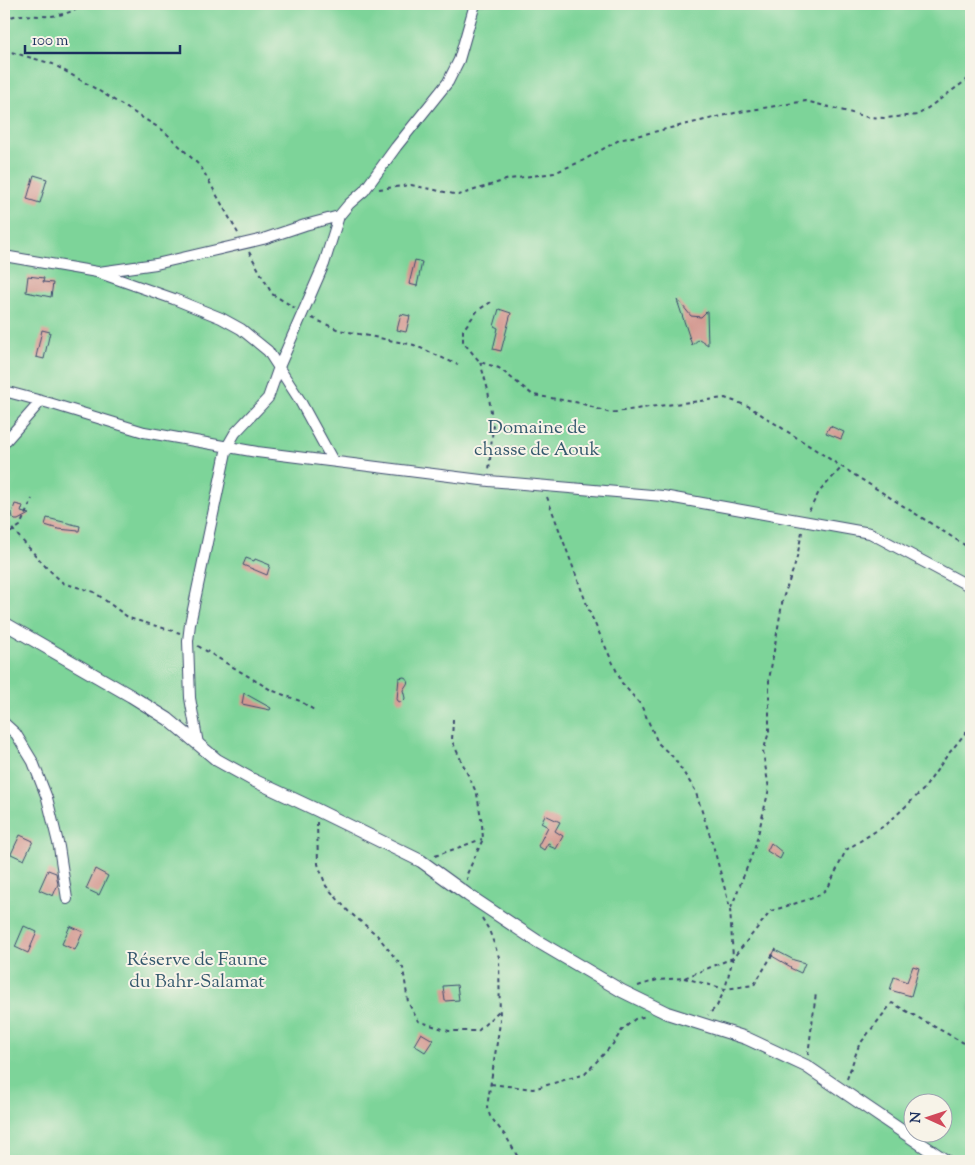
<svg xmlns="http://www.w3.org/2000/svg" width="975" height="1165" viewBox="0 0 975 1165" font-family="'Sorts Mill Goudy',serif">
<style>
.green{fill:#7dd499;stroke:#4c827c;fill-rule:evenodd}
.building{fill:#d39890}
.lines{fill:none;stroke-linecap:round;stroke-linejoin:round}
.minor-casing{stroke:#3b496d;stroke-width:12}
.major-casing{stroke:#3b496d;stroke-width:14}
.path{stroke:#3b496d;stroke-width:2;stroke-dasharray:4 4;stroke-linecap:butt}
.minor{stroke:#fff;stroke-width:10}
.major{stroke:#fff;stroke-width:12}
.labels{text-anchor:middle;stroke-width:4;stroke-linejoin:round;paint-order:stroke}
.park-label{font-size:19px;fill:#34586d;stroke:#f7f3e8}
</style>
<rect width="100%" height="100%" fill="#f7f3e8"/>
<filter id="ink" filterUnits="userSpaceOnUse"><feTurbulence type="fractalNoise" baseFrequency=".02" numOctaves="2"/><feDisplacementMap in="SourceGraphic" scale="10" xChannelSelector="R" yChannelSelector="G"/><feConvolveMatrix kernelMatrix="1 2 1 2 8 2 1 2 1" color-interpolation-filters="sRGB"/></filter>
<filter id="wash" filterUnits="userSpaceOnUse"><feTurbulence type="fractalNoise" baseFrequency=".0096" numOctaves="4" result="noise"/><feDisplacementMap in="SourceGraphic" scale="20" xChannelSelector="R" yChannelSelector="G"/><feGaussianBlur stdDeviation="1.12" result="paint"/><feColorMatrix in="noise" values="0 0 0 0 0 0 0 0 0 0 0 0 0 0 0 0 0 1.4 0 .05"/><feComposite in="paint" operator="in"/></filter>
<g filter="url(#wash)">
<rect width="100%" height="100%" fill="#f0debf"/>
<!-- green -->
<path class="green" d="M4 4H971V1161H4ZM912 1102H942V1132H912Z"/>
<g id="blocks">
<!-- building -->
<path class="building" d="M34 175 47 179 40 203 27 199Z
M415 260 422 262 417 286 409 284Z
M28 276 44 278 43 282 53 283 51 297 26 292Z
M677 300H678L691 316 701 317 707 311 708 345 699 339 692 345Z
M499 309 511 313 501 351 493 349 498 328 494 326Z
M401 314 410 316 406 332 397 330Z
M42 330 50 332 44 359 36 357Z
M830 426 844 432 841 439 826 433Z
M15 504 23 506 21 512 29 514 18 520H15L13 518 12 513Z
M47 518 80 526 79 531 58 529 45 525Z
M246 558 254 561 255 559 270 565 267 575 243 565Z
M404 677 406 678 408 681 407 684 403 690 405 698 404 701 400 702 398 701 397 699 399 678Z
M244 693 271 708 270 710 242 704Z
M545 815 560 822 555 831 563 836 556 849 549 846 550 844 548 843 544 850 538 846 548 827 541 823Z
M20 835 33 841 24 860 11 854Z
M771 843 783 853 780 859 767 851Z
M95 869 108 876 99 895 86 889Z
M48 870 56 873 58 884 53 896 39 890Z
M24 926 37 932 28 953 15 947Z
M70 926 83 932 75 950 62 944Z
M775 950 794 960 805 963 801 973 790 968 791 967 772 956Z
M913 966 919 968 911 996 890 990 894 977 907 982Z
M457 985 459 1000 445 1001 443 986Z
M421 1033 433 1040 425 1052 414 1045Z"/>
</g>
</g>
<g filter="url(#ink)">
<use href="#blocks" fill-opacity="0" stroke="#3b496d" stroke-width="1"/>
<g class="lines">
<defs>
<path id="minor" d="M4 256 97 272 174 299 221 318 241 329 268 351 299 399 333 461
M99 272 156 264 263 239 305 225 339 216
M4 391 49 403 144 432 257 452 489 481 663 496 870 533 971 587
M4 443 41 401
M4 723 16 734 33 762 47 798 59 847 67 899
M198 744 190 698 188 641 190 624 227 447 235 433 268 398 279 367 324 264 339 216 349 204 364 191 396 147 448 82 459 60 475 4"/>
<path id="major" d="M4 623 131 696 168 719 217 760 253 780 317 810 421 861 468 895 537 941 622 991 667 1013 746 1038 806 1066 946 1161"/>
</defs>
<!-- minor casing -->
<use href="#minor" class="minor-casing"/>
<!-- major casing -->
<use href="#major" class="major-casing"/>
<!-- path -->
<path class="path" d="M4 20C19 12 26 16 42 16 58 17 73 12 86 4
M4 50 53 64 96 89 164 131 201 167 239 235
M379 189 411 185 459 195 509 179 554 173 582 161 619 140 739 112 806 101 867 117 885 118 918 115 971 77
M249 252 272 294 295 308
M491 302 478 310 463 330V342L480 362 499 368 533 395 580 403 610 413 649 407 725 398 748 406 842 467 971 549
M312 318 339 330 414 345 458 365
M480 362 488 390 493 426 489 471
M547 497 590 613 622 683 641 705 658 743 674 758 695 790 713 845 730 908 733 958 725 989 717 1006 708 1015
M809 511 819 492 842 467
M4 515 13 530 46 567 63 583 94 592 129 618 180 633
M4 537 20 526 32 499
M198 646 271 690 300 701 314 710
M453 719 452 741 477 794 482 824 483 839 467 874V880
M317 822 318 864 326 886 348 911 377 935 403 968 408 1002 418 1021 449 1031H478L500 1010
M435 856 482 839
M731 908 755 847 769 789 763 752 769 732V680L783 598 796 562 802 532
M482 918 489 930 499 957 500 1023 487 1107 490 1116 507 1138 520 1161
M684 978 725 989 754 985 776 949
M638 986 657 980 684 978 733 958 771 911 816 897 828 888 846 850 887 824 924 789 946 757 971 726
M808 1055 816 993
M847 1079 859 1045 892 1003 971 1047
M491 1084 533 1089 585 1074 613 1044 622 1030 635 1019 646 1016"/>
<!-- minor -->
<use href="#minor" class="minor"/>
<!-- major -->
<use href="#major" class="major"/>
</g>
</g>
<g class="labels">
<!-- park labels -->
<g class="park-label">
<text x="537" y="433">Domaine de<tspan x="537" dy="22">chasse de Aouk</tspan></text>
<text x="197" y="965">Réserve de Faune<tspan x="197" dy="22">du Bahr-Salamat</tspan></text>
</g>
</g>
<!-- margin -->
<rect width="975" height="1165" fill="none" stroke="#f7f3e8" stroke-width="20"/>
<!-- north arrow -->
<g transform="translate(928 1118) rotate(273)"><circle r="24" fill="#f7f3e8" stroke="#9fa5b1"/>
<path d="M0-4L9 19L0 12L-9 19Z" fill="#d1495b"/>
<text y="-8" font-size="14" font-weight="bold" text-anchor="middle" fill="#1b2f5e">N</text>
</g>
<!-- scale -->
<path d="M25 45v8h155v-8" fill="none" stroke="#1b2f5e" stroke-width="2.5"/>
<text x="32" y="45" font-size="15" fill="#1b2f5e" stroke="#f7f3e8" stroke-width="4" paint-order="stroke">100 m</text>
</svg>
